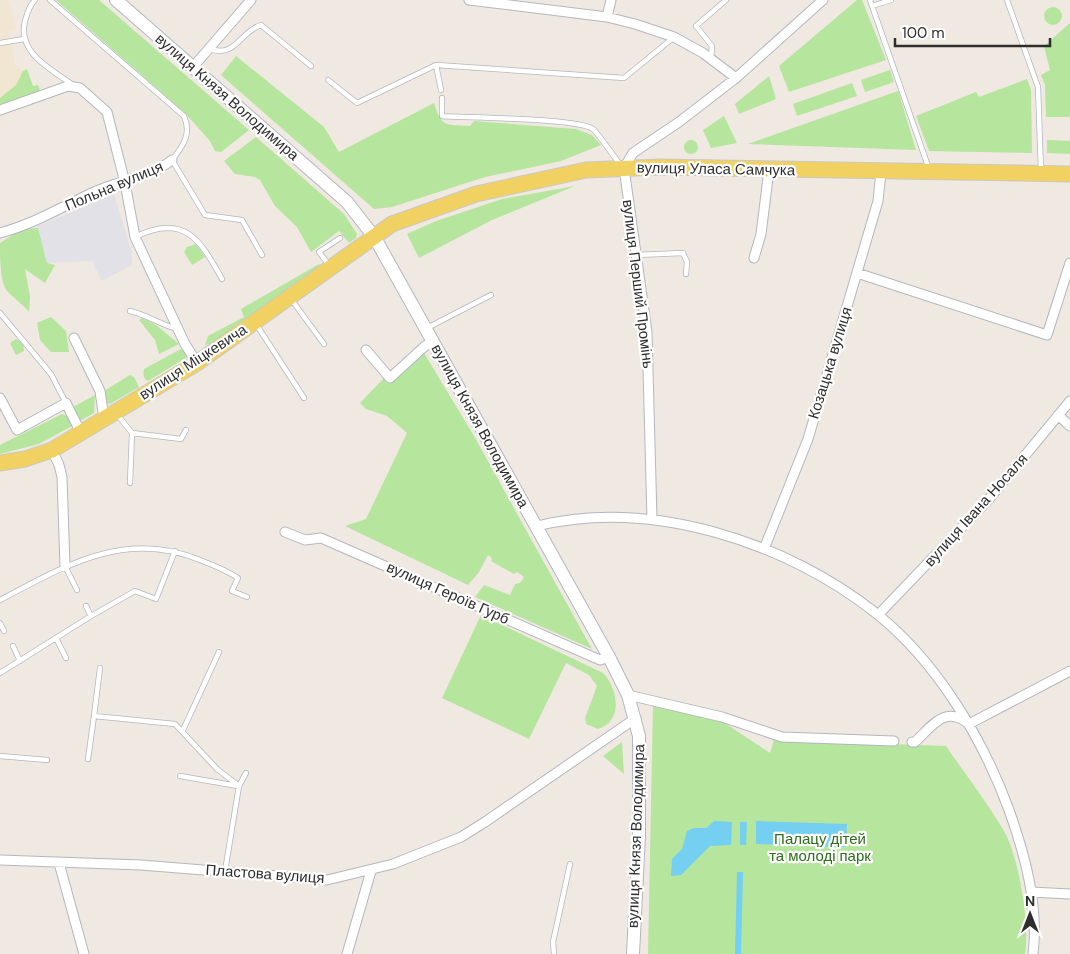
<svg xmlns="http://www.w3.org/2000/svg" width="1070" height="954" viewBox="0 0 1070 954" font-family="'DM Sans',sans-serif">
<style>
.industrial{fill:#e3e1e8}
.education{fill:#f0e6d1}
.green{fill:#b6e59e}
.water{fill:#75cff0}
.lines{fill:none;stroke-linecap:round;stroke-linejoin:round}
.lane-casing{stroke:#b4b7c1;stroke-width:6}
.street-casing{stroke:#b4b7c1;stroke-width:11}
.secondary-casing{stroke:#b4b7c1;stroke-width:14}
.primary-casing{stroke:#c9c9c9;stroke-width:17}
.lane{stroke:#fff;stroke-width:4.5}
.street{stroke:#fff;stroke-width:9}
.secondary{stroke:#fff;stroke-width:12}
.primary{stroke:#f2d163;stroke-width:15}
.labels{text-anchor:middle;stroke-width:4.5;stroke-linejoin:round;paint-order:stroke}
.street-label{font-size:15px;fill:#2e2e2e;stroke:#fff}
.park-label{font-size:15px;fill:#2c6e1b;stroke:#fff}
</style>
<rect width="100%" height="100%" fill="#efe9e1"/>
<!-- industrial -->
<path class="industrial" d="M111 192 115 197 132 253V265L102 281 92 261 47 263 37 226 77 210 88 200Z"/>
<!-- education -->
<path class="education" d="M0 0H8L16 28 9 31 15 64 23 71 16 85 0 98Z"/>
<!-- green -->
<path class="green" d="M56 0H99L249 130 221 152 215 151 210 141 185 113Z
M857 0H862L886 60 789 92 779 66Z
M1044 16a9 9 0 1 1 18 0a9 9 0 1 1-18 0Z
M1070 23V117H1046L1045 85 1041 75 1050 70 1044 46Z
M236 56 324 127 339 152 434 103C442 129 446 124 470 126L474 121 576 129 592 135 601 145 561 161 485 177 392 207 374 209 221 75Z
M27 69 33 86 38 85 40 91 0 108V98L16 85 23 71Z
M890 70 894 82 865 92 861 80Z
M769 76 776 99 739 114 735 104Z
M1027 79 1031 90 1032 153 929 151 916 116 976 92 979 97Z
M852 83 857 96 797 116 793 104Z
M898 90 916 150 748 144 898 91Z
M724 116 737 143 711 148 703 130Z
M256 137 344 214 357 234 356 238 349 243 339 231 311 252 297 227 275 206 260 180 255 177 235 174 224 161Z
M684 147a7 7 0 1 1 14 0a7 7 0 1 1-14 0Z
M1047 140 1070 141V154L1047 153Z
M575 186 492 220 419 258 407 234 436 221 502 199Z
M38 228 47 263 55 265 45 283 25 269 30 296 29 312C22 303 13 298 6 290 0 279 0 257 0 243L22 229Z
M196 244 205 257 192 265 184 252 187 247Z
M319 264 320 266 210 344 205 345 208 336 244 317 241 309Z
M51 317 66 331 69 352H51L40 340 37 323Z
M142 318 156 325 179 344 159 354 155 340 139 320Z
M16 339 23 343 24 351 16 355 10 343Z
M181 349 189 356 148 381C143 379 143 373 144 369Z
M421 352 424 353 474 436 592 649 475 597 484 585 510 595 515 584 520 583 524 577 517 572 514 574 491 561 492 558 488 555 479 572 468 585 345 526 366 519 407 433 387 416 366 409 360 403 384 378 389 381Z
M130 375 134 377 139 387 110 404 107 403 104 391Z
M95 395 94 413 80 421 73 407Z
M62 414 70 417 74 425 39 444 0 454V445Z
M481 615 603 673C618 688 624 721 598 729L586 724 585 718 597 686 589 675 566 663 529 739 442 698Z
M653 705 723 722 770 753 774 740 946 746C965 774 987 802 1004 831 1019 857 1030 925 1025 954H648Z
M622 742 624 774 603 756Z"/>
<!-- water -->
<path class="water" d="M714 821 732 822 731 845 710 846 681 875 671 876 672 859 682 849 687 831 694 828H706Z
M756 821 847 824 846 847 756 844Z
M740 822H747L746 845H740Z
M737 872H743L741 954H735Z"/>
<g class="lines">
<defs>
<path id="lane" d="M35 0C29 6 27 14 25 21 17 53 51 69 73 85
M50 0 184 116C192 134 183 146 172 160L205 215 242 220 262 255
M870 0 929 169
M1007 0 1038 87 1041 171
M872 6 891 0
M0 43 24 39
M209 49C237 58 239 32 261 25L311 66
M711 59 712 46 696 26 726 0
M436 65 441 90
M328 80 357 103 436 65 624 78 673 38
M442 98V116C469 118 576 118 593 129 596 131 616 159 621 166
M135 237C184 213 200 239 222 279
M636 255 683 253 687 262 686 274
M329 265 319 252 340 238
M291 299 324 344
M130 311C147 315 160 324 177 329
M0 313 51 374 66 403
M256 324 304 398
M427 328 491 295
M116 413 132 433 130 483
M132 433 181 439 186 430
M65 566 77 590
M0 600C65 566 125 529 200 560 213 565 226 570 238 578L232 591 247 597
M86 606 91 616
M0 623 4 631
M56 638 66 658
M13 646 20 661
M100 668 94 716 175 724 217 769 239 786
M0 673 91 616 135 591 156 599 175 551
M183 730 219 652
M0 756 47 760
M88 759 94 716
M180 776 238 786
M225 871 239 786 246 773
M554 954 553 942 570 864"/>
<path id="street" d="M469 0 607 17 635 24 674 37 703 53 736 78
M607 17 611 0
M193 67 251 0
M0 110 68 86 80 88 107 112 125 183 135 237 185 344 197 363
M0 233C34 224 63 206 94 192 120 180 149 178 172 160
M754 258 761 234 769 170
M857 273 1047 335 1070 263
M74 338 100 391 104 419
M366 350 390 378 425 346 433 342
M0 398 17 430 66 403 81 433
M1058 415 1070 426
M52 450 59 465 62 477 65 566
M652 519 647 332 624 168 633 153 679 122 736 78 823 0
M537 526C651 498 787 542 877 614 937 662 983 739 1009 810 1025 855 1039 906 1033 954
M285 532 305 540 321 538 600 660 609 657
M764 549 808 439 878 201 881 172
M878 615 989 499 1070 401
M628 695 722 717 782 737 894 741
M912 742H915C933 725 945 705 969 724L1070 671
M0 860 141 865 327 880 393 864 461 837 485 822 636 718
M59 863 84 954
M1031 892 1070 894
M347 954 371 871"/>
<path id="secondary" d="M116 0 347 202 375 238 609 657 628 695 639 736V835L633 954"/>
<path id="primary" d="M0 463 25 459 52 450 197 363 392 224 476 194 586 170 661 167 1070 174"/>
</defs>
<!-- lane casing -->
<use href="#lane" class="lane-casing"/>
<!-- street casing -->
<use href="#street" class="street-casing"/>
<!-- secondary casing -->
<use href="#secondary" class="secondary-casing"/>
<!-- primary casing -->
<use href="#primary" class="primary-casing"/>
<!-- lane -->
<use href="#lane" class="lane"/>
<!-- street -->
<use href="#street" class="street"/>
<!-- secondary -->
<use href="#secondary" class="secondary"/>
<!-- primary -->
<use href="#primary" class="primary"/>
</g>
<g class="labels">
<!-- street labels -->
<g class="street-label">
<text transform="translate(227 97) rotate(41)" y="5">вулиця Князя Володимира</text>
<text transform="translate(716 169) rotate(1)" y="5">вулиця Уласа Самчука</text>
<text transform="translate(114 186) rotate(-23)" y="5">Польна вулиця</text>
<text transform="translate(638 284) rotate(83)" y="5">вулиця Перший Промінь</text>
<text transform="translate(193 362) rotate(-33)" y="5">вулиця Міцкевича</text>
<text transform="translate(830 363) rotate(-73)" y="5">Козацька вулиця</text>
<text transform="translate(480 426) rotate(61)" y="5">вулиця Князя Володимира</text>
<text transform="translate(976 510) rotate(-48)" y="5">вулиця Івана Носаля</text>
<text transform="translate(448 593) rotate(24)" y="5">вулиця Героїв Гурб</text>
<text transform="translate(636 836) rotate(-88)" y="5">вулиця Князя Володимира</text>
<text transform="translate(265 874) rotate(4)" y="5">Пластова вулиця</text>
</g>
<!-- park labels -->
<g class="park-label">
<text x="820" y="844">Палацу дітей<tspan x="820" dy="17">та молоді парк</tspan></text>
</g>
</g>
<!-- north arrow -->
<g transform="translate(1030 914)" stroke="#ffffff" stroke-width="4" paint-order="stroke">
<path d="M0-4L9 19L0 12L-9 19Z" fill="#2e2e2e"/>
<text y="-8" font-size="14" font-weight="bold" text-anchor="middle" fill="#2e2e2e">N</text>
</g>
<!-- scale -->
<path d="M895 38v8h155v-8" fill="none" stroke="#2e2e2e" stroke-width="2.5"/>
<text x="902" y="38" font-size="15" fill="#2e2e2e" stroke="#ffffff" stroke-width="4" paint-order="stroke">100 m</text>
</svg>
